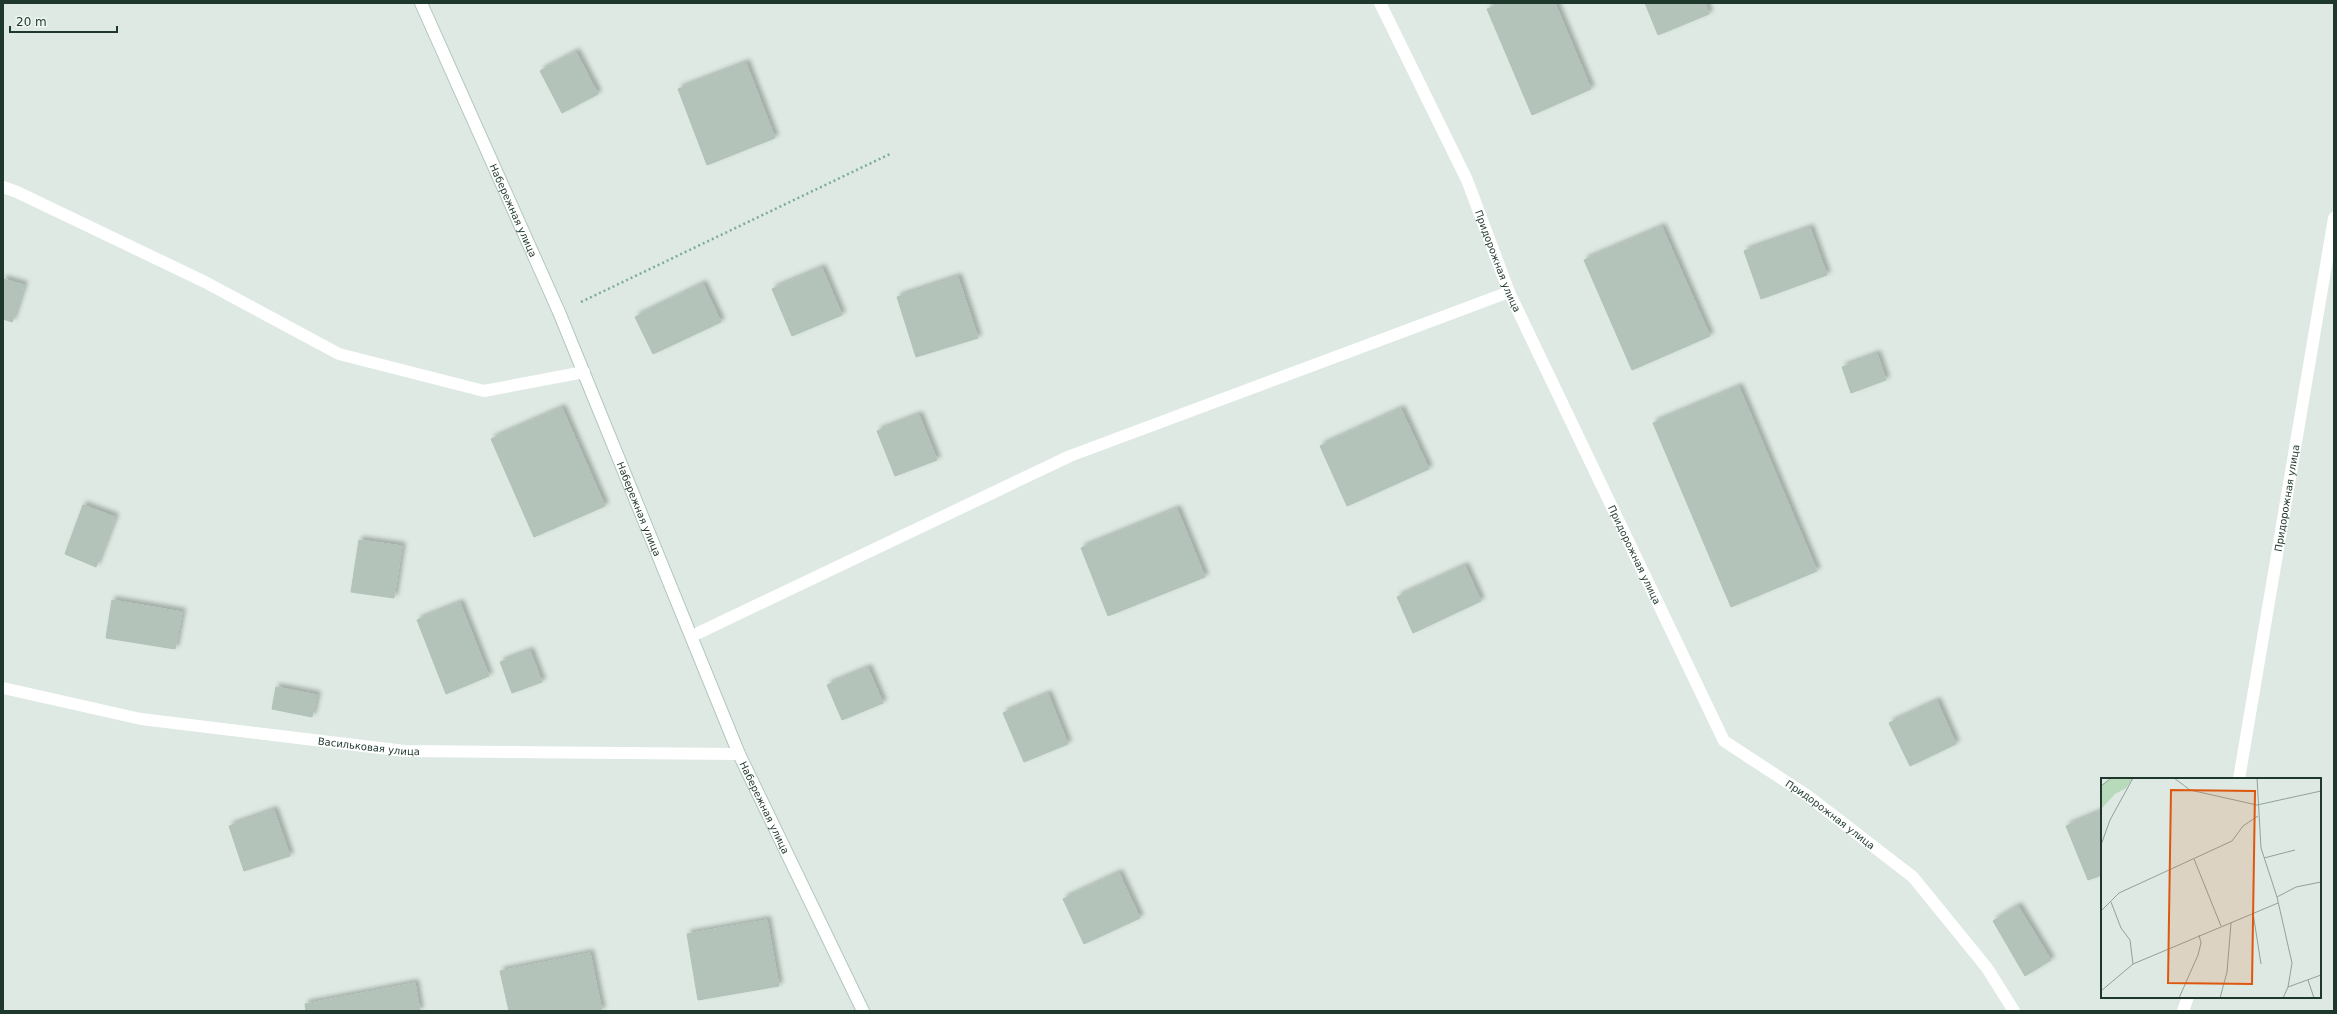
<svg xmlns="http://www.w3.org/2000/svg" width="2337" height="1014" viewBox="0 0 2337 1014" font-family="'DejaVu Sans',sans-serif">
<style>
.building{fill:#b3c3ba;stroke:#b0c2b8;filter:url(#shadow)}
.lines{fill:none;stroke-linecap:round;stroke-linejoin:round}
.secondary-casing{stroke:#b1c8bc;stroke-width:14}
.path{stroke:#7eac96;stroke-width:2.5;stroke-dasharray:2 3;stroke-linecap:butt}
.street{stroke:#fff;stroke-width:12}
.secondary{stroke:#fff;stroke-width:12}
.labels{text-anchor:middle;stroke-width:3.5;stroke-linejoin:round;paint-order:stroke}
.street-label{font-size:10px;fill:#1f382d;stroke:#edf6f0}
.inset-road{fill:none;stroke:#91a29a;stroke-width:1}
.view{fill:#de570e;fill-opacity:0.15;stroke:#de570e;stroke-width:2}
.inset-edge{fill:none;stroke:#1f382d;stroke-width:2}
</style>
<defs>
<filter id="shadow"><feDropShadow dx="3.5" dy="-3.5" stdDeviation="2" flood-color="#0004"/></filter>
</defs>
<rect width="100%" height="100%" fill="#dde9e2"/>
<!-- building -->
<path class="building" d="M1502 3H1555L1591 89 1532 115 1487 9Z
M1645 3H1705L1709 14 1658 35Z
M576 52 598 94 562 113 540 71Z
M746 63 775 138 707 165 678 89Z
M1662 227 1710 336 1632 370 1584 260Z
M1810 228 1827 275 1761 299 1744 251Z
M822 268 842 315 792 336 772 289Z
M958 277 978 338 916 357 897 297Z
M3 279 24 285 12 322 3 319Z
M703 284 721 322 653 354 635 317Z
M1877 354 1886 380 1851 393 1842 367Z
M1739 387 1817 571 1731 607 1653 423Z
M562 408 605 506 534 537 491 439Z
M1401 409 1429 469 1347 506 1320 446Z
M919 415 937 460 895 476 877 431Z
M83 505 115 517 96 567 65 554Z
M1177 509 1205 577 1108 616 1081 548Z
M359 540 402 546 394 598 351 592Z
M1465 566 1481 601 1413 633 1397 597Z
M112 600 182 612 175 649 106 638Z
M460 603 489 676 446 694 417 620Z
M530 651 542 682 512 693 500 662Z
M868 668 883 703 842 720 827 685Z
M276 687 317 695 312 717 272 709Z
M1048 694 1068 744 1024 762 1003 713Z
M1937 701 1956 744 1910 766 1889 723Z
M274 810 290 856 244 871 229 826Z
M2102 811V875L2088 880 2066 826Z
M1119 873 1140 918 1084 944 1063 899Z
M2018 906 2051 960 2025 976 1993 921Z
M767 920 779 986 698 1000 687 934Z
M590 953 602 1011H509L500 971Z
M415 983 420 1011H306L305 1004Z"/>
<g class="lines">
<defs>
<g id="secondary">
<path id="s4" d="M421 3 559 312 739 754 863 1011"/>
</g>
</defs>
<!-- secondary casing -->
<use href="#secondary" class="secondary-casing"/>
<!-- path -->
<path class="path" d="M581 302 890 154"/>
<!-- street -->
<g class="street">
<path id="s1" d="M1380 3 1467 180 1509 292 1724 741 1808 796 1913 877 1987 968 2014 1011"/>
<path d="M3 187 17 192 205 282 339 354 484 391 584 372"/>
<path d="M692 636 1070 456 1509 292"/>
<path id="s2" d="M3 688 141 719 405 751 739 754"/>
<path id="s3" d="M2239 779 2334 218"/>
<path d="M2183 1011 2188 997"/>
</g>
<!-- secondary -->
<use href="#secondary" class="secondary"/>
</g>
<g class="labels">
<!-- street labels -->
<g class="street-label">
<text dy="4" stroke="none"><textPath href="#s4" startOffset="227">Набережная улица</textPath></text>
<text dy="4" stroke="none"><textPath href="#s1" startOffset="284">Придорожная улица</textPath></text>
<text dy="4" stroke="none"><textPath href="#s3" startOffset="285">Придорожная улица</textPath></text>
<text dy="4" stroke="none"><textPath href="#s4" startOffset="551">Набережная улица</textPath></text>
<text dy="4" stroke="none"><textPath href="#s1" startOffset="608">Придорожная улица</textPath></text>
<text dy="4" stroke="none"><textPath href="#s2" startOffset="371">Васильковая улица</textPath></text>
<text dy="4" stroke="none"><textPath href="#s4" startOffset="875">Набережная улица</textPath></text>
<text dy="4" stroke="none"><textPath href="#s1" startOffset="944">Придорожная улица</textPath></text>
</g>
</g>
<!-- overview -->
<g transform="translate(2101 778)">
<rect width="220" height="220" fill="#dde9e2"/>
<path d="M10 0H32L25 10 14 16 0 31V8Z" fill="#b6daba"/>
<path class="inset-road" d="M73 0 89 12 156 27 220 13M156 0 160 70 176 119 191 185 187 209 182 220M0 8 10 0M0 67 9 42 32 0M163 80 194 72M93 81 120 148M176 119 195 109 220 104M10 124 20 150 29 162 32 186M0 133 18 115 131 63 142 48 157 38M152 135 160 186M207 202 213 220M187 209 220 197M0 213 32 186 177 125M78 220 97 177 100 165 98 157M119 220 126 194 130 145"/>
<path class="view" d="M70 12 154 13 151 206 67 205Z"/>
<rect width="220" height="220" class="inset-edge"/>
</g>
<!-- border -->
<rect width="2337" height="1014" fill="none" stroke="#1f382d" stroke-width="8"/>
<!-- scale -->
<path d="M10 26v6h107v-6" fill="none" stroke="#1f382d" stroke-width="2"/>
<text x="16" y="26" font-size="12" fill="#1f382d" stroke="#edf6f0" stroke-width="3" paint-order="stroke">20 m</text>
</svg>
